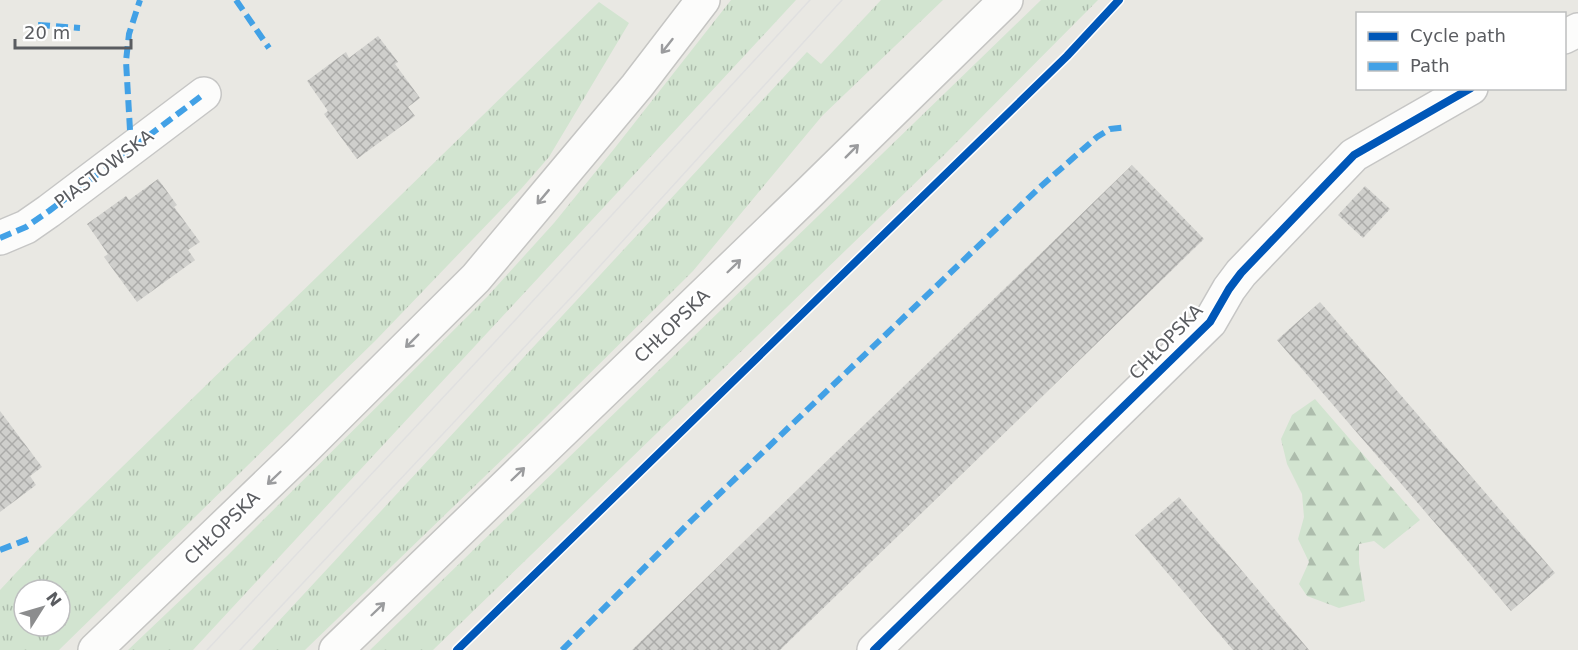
<svg xmlns="http://www.w3.org/2000/svg" width="1578" height="650" viewBox="0 0 1578 650" font-family="'DejaVu Sans',sans-serif">
<style>
.grass{fill:url(#grass-tufts);fill-rule:evenodd}
.forest{fill:url(#forest-firs)}
.building{fill:url(#building-cross-hatch)}
.lines{fill:none;stroke-linecap:round;stroke-linejoin:round}
.minor-casing{stroke:#c6c6c5;stroke-width:36}
.secondary-casing{stroke:#c5c5c3;stroke-width:36}
.minor{stroke:#fcfcfb;stroke-width:33}
.secondary{stroke:#fcfcfb;stroke-width:33}
.tram{stroke:#e0e0e0;stroke-width:1.5}
.quiet{stroke:#42a1e6;stroke-width:6;stroke-dasharray:12 6;stroke-linecap:butt}
.cycleway-casing{stroke:#fff;stroke-width:11}
.cycleway{stroke:#0057b8;stroke-width:8}
.oneway{stroke:#9b9c9e}
.labels{text-anchor:middle;stroke-width:4.5;stroke-linejoin:round;paint-order:stroke}
.street-label{font-size:18px;fill:#5a5c60;stroke:#fff}
</style>
<defs>
<pattern id="grass-tufts" width="24" height="20" patternUnits="userSpaceOnUse" patternTransform="scale(1.5)"><rect width="24" height="20" fill="#d2e4d0"/><path d="M3 7l-1-3M5 7V3M7 7l1-3M15 17l-1-3M17 17v-4M19 17l1-3" fill="none" stroke="#adbcac"/></pattern>
<pattern id="forest-firs" width="22" height="20" patternUnits="userSpaceOnUse" patternTransform="scale(1.5)"><rect width="22" height="20" fill="#d2e4d0"/><path d="M5 1l3.5 6h-7zM16 11l3.5 6h-7z" fill="#adbcac"/></pattern>
<pattern id="building-cross-hatch" width="8" height="8" patternUnits="userSpaceOnUse" patternTransform="scale(1.5)"><rect width="8" height="8" fill="#cfcfcc"/><path d="M0 0l8 8M0 8l8-8" fill="none" stroke="#ababa9"/></pattern>
</defs>
<rect width="100%" height="100%" fill="#e9e8e3"/>
<!-- grass -->
<path class="grass" d="M731 0H796L193 650H128L227 556 487 297 554 223 614 149Z
M881 0H943L822 116 693 271 540 423 305 650H252L807 52 821 64Z
M1041 0H1098L944 155 433 650H370Z
M599 2 629 23 549 157 521 189 376 340 59 650H0V590L41 546ZM24 590H60V626H24Z"/>
<!-- forest -->
<path class="forest" d="M1315 399 1420 520 1384 549 1374 541 1359 544V563L1365 601 1339 608 1307 596 1299 584 1309 562 1298 539 1304 517 1302 494 1287 464 1281 439 1292 415Z"/>
<!-- building -->
<path class="building" d="M378 36 398 62 395 64 420 98 408 107 415 116 357 159 324 114 328 111 307 81 346 52 349 58Z
M1132 165 1204 239 1018 420 780 650H632Z
M158 179 177 205 174 207 200 242 188 250 195 260 137 302 104 257 108 254 87 224 126 196 129 200Z
M1365 186 1390 209 1363 238 1338 215Z
M1320 302 1555 573 1511 611 1277 340Z
M0 411 42 467 30 476 36 485 0 512Z
M1179 497 1255 586 1309 650H1233L1135 535Z"/>
<g class="lines">
<defs>
<path id="minor" d="M1564 37 1578 30
M0 238 26 227 49 211 204 94
M874 650 1210 322 1229 289 1241 273 1354 155 1471 88"/>
<path id="secondary" d="M95 650 299 454 476 278 637 86 703 0
M336 650 810 192 1006 0"/>
</defs>
<!-- minor casing -->
<use href="#minor" class="minor-casing"/>
<!-- secondary casing -->
<use href="#secondary" class="secondary-casing"/>
<!-- minor -->
<use href="#minor" class="minor"/>
<!-- secondary -->
<use href="#secondary" class="secondary"/>
<!-- tram -->
<path class="tram" d="M207 650 494 343 810 0
M240 650 579 289 842 0"/>
<!-- quiet -->
<path class="quiet" d="M236 0 269 48
M38 25 80 28
M130 130 126 61 129 34 140 0
M0 238 26 227 49 211 204 94
M0 550 31 538
M562 650 692 520 1040 187 1097 137 1110 129 1127 127"/>
<defs>
<path id="cycleway" d="M457 650 1067 56 1119 0
M874 650 1210 322 1229 289 1241 273 1354 155 1471 88"/>
</defs>
<!-- cycleway casing -->
<use href="#cycleway" class="cycleway-casing"/>
<!-- cycleway -->
<use href="#cycleway" class="cycleway"/>
</g>
<!-- one-way arrows -->
<defs><path id="oneway-shaft" d="M-6 0H5M1.5-3L5.5 0L1.5 3" fill="none" stroke-width="1.6" stroke-linecap="round" stroke-linejoin="round" transform="scale(1.5)"/></defs>
<g class="oneway">
<use href="#oneway-shaft" transform="translate(667 46) rotate(128)"/>
<use href="#oneway-shaft" transform="translate(852 151) rotate(-45)"/>
<use href="#oneway-shaft" transform="translate(543 197) rotate(130)"/>
<use href="#oneway-shaft" transform="translate(734 266) rotate(-44)"/>
<use href="#oneway-shaft" transform="translate(412 341) rotate(135)"/>
<use href="#oneway-shaft" transform="translate(518 474) rotate(-44)"/>
<use href="#oneway-shaft" transform="translate(274 478) rotate(136)"/>
<use href="#oneway-shaft" transform="translate(378 609) rotate(-44)"/>
</g>
<g class="labels">
<!-- street labels -->
<g class="street-label">
<text transform="translate(104 169) rotate(-37)" y="6">PIASTOWSKA</text>
<text transform="translate(672 326) rotate(-44)" y="6">CHŁOPSKA</text>
<text transform="translate(1166 342) rotate(-46)" y="6">CHŁOPSKA</text>
<text transform="translate(222 528) rotate(-44)" y="6">CHŁOPSKA</text>
</g>
</g>
<!-- legend -->
<rect x="1356" y="12" width="210" height="78" fill="#ffffff" stroke="#bdbebf" stroke-width="1.5"/>
<rect x="1368" y="32" width="30" height="9" fill="#0057b8" stroke="#bdbebf" stroke-width="1.5"/>
<text x="1410" y="42" font-size="18" fill="#5a5c60">Cycle path</text>
<rect x="1368" y="62" width="30" height="9" fill="#42a1e6" stroke="#bdbebf" stroke-width="1.5"/>
<text x="1410" y="72" font-size="18" fill="#5a5c60">Path</text>
<!-- north arrow -->
<g transform="translate(42 608) rotate(53)"><circle r="28" fill="#ffffff" stroke="#bdbebf" stroke-width="1.5"/>
<path d="M0-4.5L10 22L0 15L-10 22Z" fill="#8c8d8e"/>
<text y="-9" font-size="16" font-weight="bold" text-anchor="middle" fill="#5a5c60">N</text>
</g>
<!-- scale -->
<path d="M15 39v9h116v-9" fill="none" stroke="#5a5c60" stroke-width="3"/>
<text x="24" y="39" font-size="18" fill="#5a5c60" stroke="#ffffff" stroke-width="4.5" paint-order="stroke">20 m</text>
</svg>
